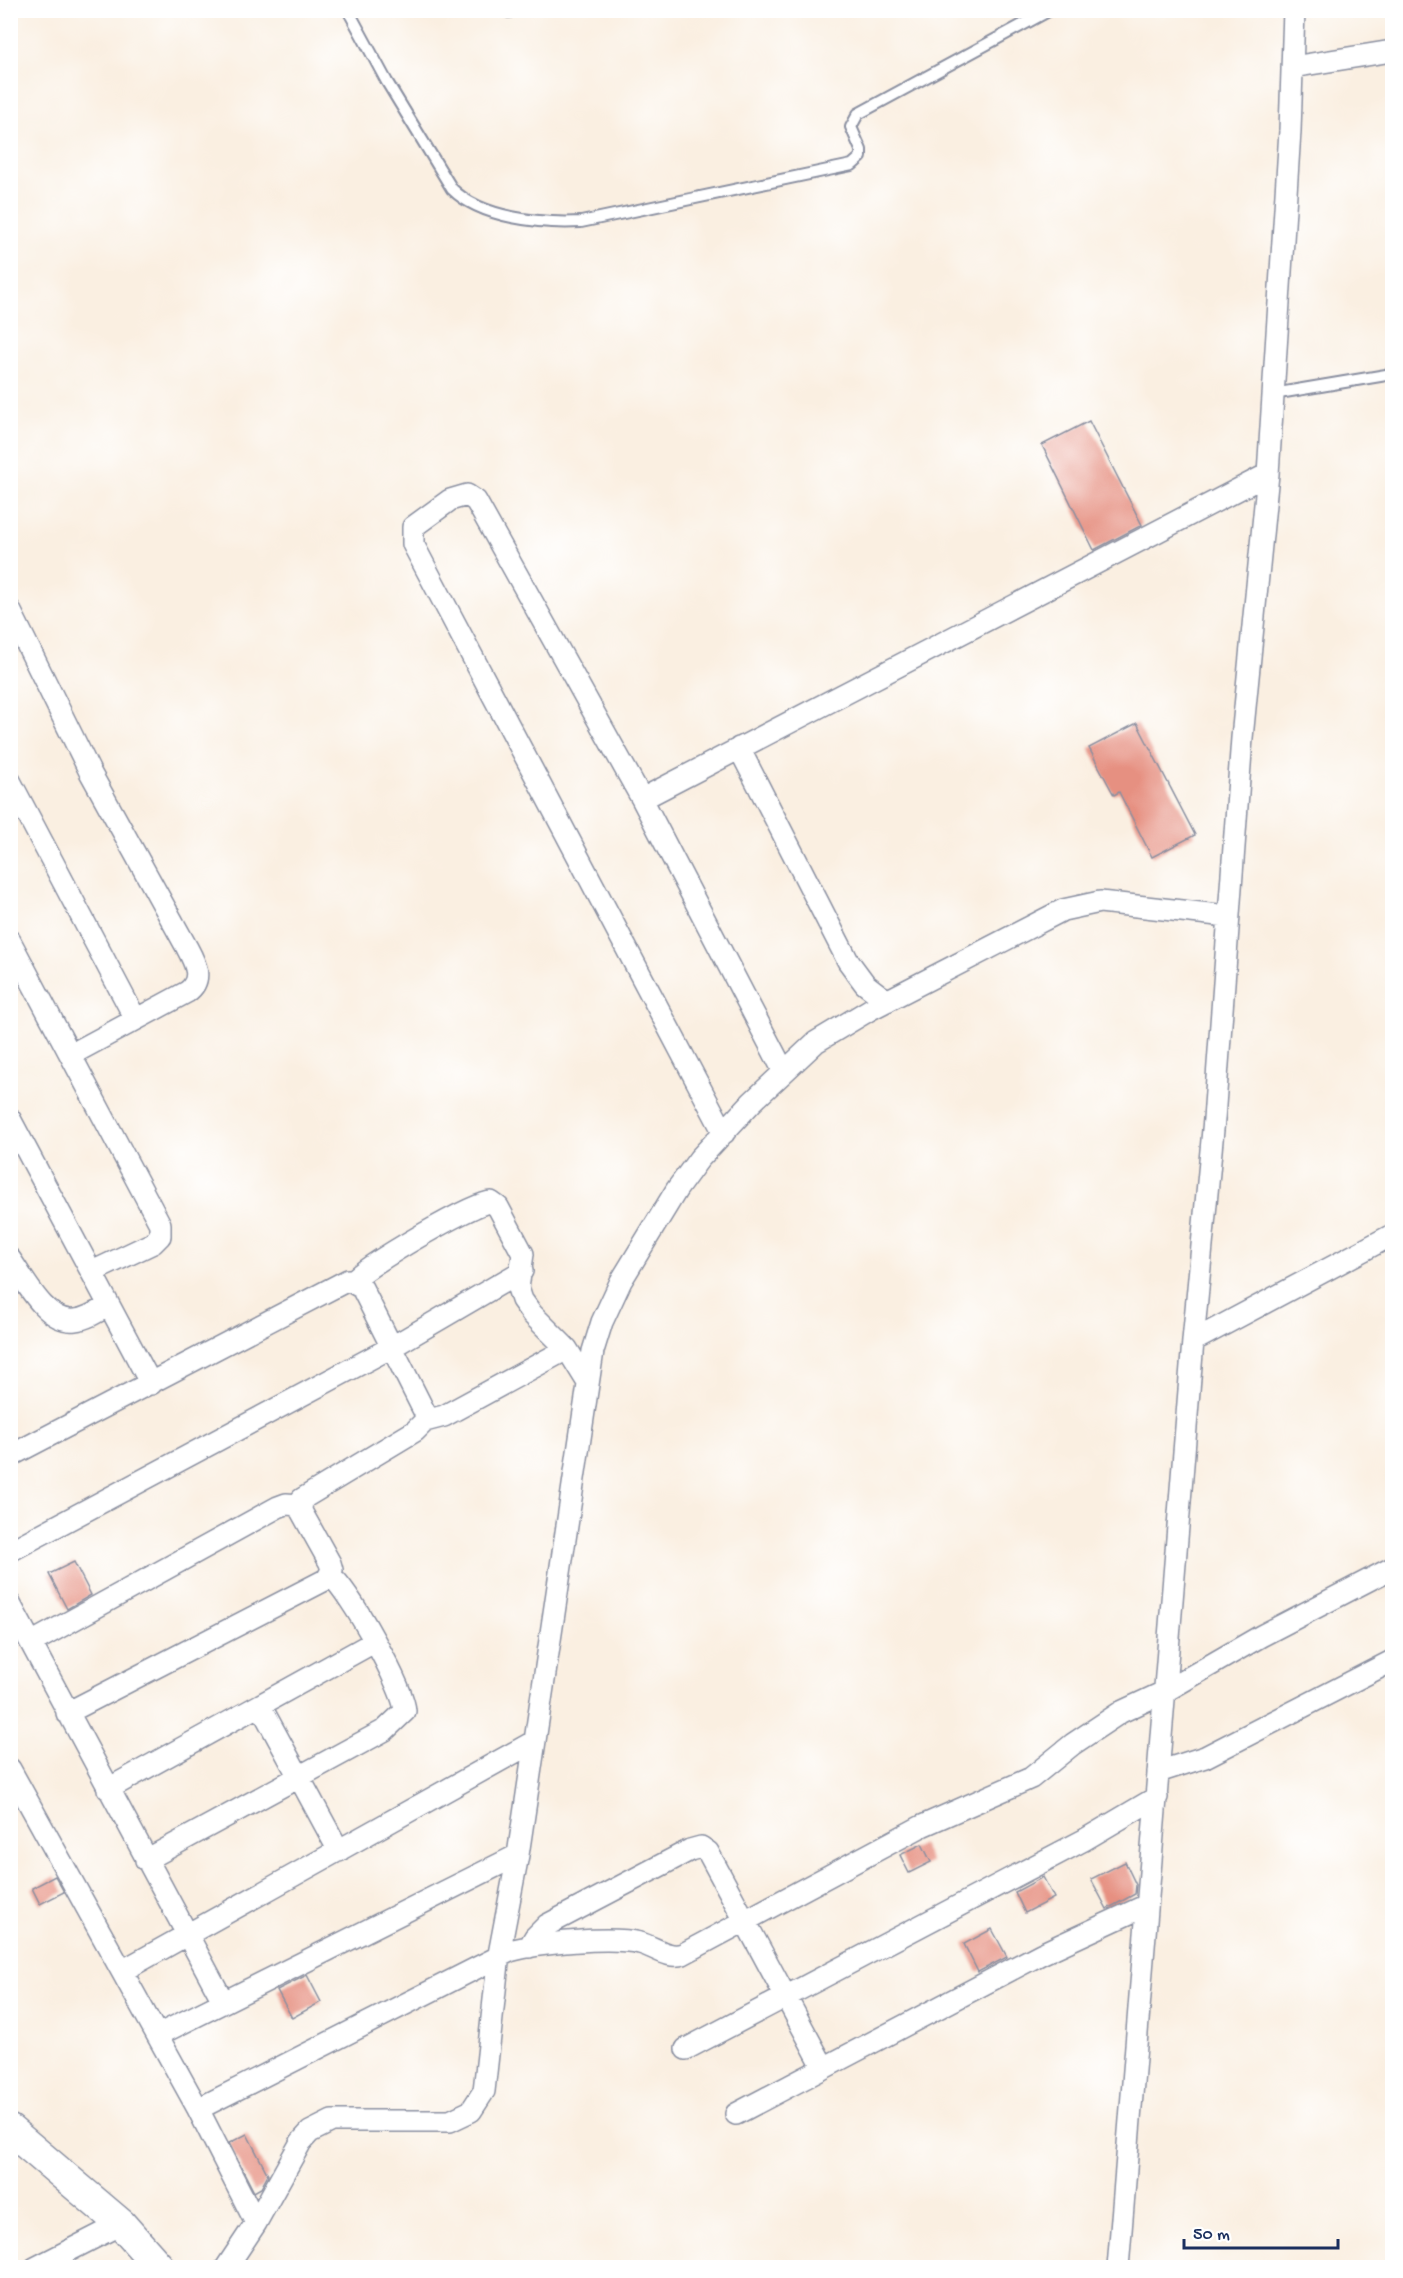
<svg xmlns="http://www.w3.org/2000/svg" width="1403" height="2278" viewBox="0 0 1403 2278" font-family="'Gochi Hand',sans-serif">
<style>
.building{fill:#e69081}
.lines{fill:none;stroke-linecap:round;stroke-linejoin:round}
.lane-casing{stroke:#8a8fa0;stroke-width:14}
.street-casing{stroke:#8a8fa0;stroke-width:24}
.secondary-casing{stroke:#8a8fa0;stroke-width:33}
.lane{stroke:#fff;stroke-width:10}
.street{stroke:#fff;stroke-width:21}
.secondary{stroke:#fff;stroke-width:30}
</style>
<rect width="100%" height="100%" fill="#fff"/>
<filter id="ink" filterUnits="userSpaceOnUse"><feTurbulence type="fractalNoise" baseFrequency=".0167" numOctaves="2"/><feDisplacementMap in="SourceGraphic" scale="12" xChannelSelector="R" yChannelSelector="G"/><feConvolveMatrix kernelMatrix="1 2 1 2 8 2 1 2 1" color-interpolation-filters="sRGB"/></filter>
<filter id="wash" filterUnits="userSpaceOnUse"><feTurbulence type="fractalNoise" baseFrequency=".008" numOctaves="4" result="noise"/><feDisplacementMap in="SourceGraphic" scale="24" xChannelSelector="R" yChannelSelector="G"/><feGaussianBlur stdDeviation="1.35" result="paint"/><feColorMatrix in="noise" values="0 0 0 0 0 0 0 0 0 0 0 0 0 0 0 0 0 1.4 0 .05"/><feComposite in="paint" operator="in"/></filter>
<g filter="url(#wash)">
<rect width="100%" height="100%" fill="#faefe1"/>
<g id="blocks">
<!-- building -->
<path class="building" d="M1089 421 1142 525 1094 550 1042 445Z
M1137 723 1195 835 1152 857 1119 792 1114 795 1089 748Z
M74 1562 91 1595 67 1609 49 1574Z
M922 1844 931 1862 909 1873 900 1855Z
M1125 1862 1136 1885 1135 1894 1107 1909 1091 1879Z
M55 1876 64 1892 40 1904 32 1888Z
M1043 1877 1054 1898 1025 1913 1015 1892Z
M992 1929 1007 1957 978 1972 964 1944Z
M307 1975 321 2002 292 2018 277 1990Z
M247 2134 268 2175 261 2188 254 2192 229 2143Z"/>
</g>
</g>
<g filter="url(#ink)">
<use href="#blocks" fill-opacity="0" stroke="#8a8fa0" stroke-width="1.5"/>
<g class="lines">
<defs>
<path id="lane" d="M348 10 387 82 452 189C481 218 541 224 581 222L852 165 861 157V150L851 127 858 114 1050 10
M508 10 509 12
M1273 394 1392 374"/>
<path id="street" d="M1292 67 1392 51
M10 610 90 772 186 946C194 961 205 979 187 992L72 1054
M739 748 848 961 865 984 887 1001
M10 781 135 1018
M642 799 1268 474
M10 941 160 1224V1236L153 1243 92 1272
M10 1119 151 1384
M724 1133 413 544V527L450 500 467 495 476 501 642 799 783 1070
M10 1259C25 1280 46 1324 75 1320 87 1319 99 1311 109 1305
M353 1281C365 1266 474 1202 491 1202L498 1207 523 1254 518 1288 522 1300 532 1314 567 1349 588 1383
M1193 1341 1392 1235
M425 1421 444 1416 567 1349
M10 1456 348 1280 362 1288 426 1415 425 1421 415 1431 302 1499 301 1511 330 1563 332 1570 327 1579 67 1713
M10 1551 392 1347 522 1271
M10 1604 223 2001
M31 1643 278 1507 286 1504 300 1505
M260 1705 339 1851
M10 1769 198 2109 256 2223
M1158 1772 1205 1757 1392 1661
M108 1789 374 1642
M146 1860 385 1730 405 1711C404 1688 349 1590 330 1575
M529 1947 535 1937 547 1925 690 1850 701 1847 708 1852 824 2068
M122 1971 535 1741
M158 2035 518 1855
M686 2049 1084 1840 1157 1797
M198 2109 510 1951C539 1943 611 1936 640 1943 655 1947 668 1959 683 1954L922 1826 1031 1778 1073 1744 1121 1712 1164 1692 1261 1636 1392 1568
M736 2114 1041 1954 1147 1905
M35 2268 121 2224
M226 2268 256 2223 301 2142 310 2132 332 2121H450L471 2111 484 2091 499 1954 518 1855 593 1351 602 1322 621 1281 677 1189 699 1159 752 1102 816 1042 871 1009 1063 910 1100 902 1227 916
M1118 2268 1193 1341 1214 1119 1242 738 1268 474 1290 131 1294 10"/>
<path id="secondary" d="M10 2130 121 2224 160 2268"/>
</defs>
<!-- lane casing -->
<use href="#lane" class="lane-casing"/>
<!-- street casing -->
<use href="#street" class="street-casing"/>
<!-- secondary casing -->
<use href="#secondary" class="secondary-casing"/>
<!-- lane -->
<use href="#lane" class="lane"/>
<!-- street -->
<use href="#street" class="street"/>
<!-- secondary -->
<use href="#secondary" class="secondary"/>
</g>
</g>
<!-- margin -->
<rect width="1403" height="2278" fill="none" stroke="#fff" stroke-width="36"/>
<!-- scale -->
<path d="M1184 2239v9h154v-9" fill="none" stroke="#1b2f5e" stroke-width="3"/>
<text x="1193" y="2239" font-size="18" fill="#1b2f5e" stroke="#ffffff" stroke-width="4.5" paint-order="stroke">50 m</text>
</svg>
